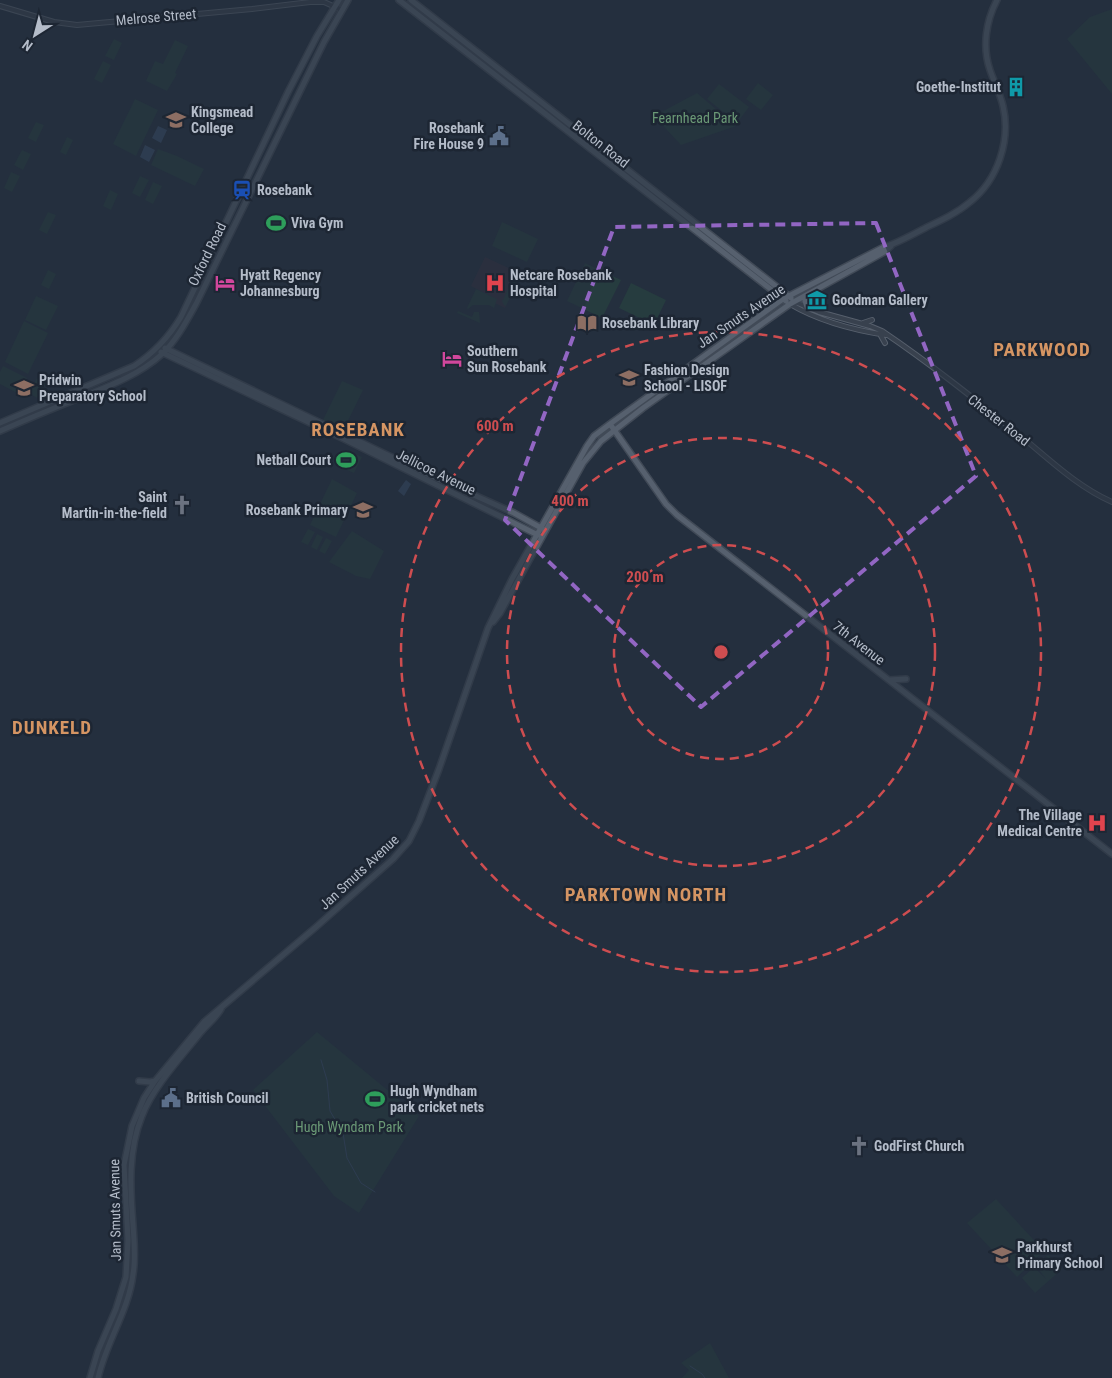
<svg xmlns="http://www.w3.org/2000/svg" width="1112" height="1378" viewBox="0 0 1112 1378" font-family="'Roboto Condensed',sans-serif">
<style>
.medical{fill:#32303f}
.green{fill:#263c3f}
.water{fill:#394c67}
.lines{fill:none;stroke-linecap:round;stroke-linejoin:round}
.stream{stroke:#394c67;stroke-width:1}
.minor-casing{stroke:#565f6c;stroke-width:6}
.major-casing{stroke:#414a57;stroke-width:8}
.minor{stroke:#38414e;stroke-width:4}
.major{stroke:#56606e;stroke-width:5}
.marked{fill:none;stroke:#9266c3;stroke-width:4;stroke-dasharray:10 6;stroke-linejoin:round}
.ring{fill:none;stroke:#ce4d50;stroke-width:2.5;stroke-dasharray:9 6}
.labels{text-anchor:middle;stroke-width:5;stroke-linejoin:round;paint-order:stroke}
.street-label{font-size:14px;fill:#b4bcc9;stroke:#1d2633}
.poi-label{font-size:14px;font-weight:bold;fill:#b4bcc9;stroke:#1d2633;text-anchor:start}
.park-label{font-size:14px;fill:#6b9a76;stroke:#1d2633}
.district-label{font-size:19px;font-weight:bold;letter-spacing:1px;fill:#d59563;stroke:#1d2633}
.centre{fill:#ce4d50;stroke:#1d2633;stroke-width:2.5}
.ring-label{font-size:15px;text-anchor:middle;font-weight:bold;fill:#ce4d50;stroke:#1d2633;stroke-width:5;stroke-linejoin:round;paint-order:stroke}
</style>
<rect width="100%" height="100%" fill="#242f3e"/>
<!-- medical -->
<path class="medical" d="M485 257 521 274 505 308 495 303 496 299 471 286Z"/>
<!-- green -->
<path class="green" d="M1112 9V94L1067 39 1090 17Z
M114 39 122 43 114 60 105 56Z
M175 40 188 46 175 73 177 74 167 91 146 81 155 61 163 64Z
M103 61 111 65 102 83 94 79Z
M758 83 773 95 761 110 746 99Z
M719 84 749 107 737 123 707 99Z
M697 93 736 126 681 145 654 116Z
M135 99 158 110 136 156 113 144Z
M36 122 44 125 36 142 28 138Z
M67 137 73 140 66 155 60 152Z
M158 149 177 156 204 169 195 186 151 165Z
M22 150 31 154 23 170 14 165Z
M11 172 20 176 12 192 4 188Z
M140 176 149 180 140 197 132 193Z
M153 182 162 186 153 204 145 200Z
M110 190 118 194 111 210 103 206Z
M48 212 56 215 47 234 39 230Z
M502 222 538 239 527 262 492 246Z
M585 263 621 280 602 318 567 301Z
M48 270 56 274 49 289 41 285Z
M519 278 506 306 504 305 502 301C508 293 507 281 519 278Z
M631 283 666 300 654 325 619 308Z
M476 289 497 299 494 308 489 305H473L468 309 467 308Z
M36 296 58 306 46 330 25 320Z
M458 311 472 317 474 312H479L480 323 457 313Z
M24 321 48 333 28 374 5 362Z
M3 366 27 378 19 394 0 384V372Z
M37 378 46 383 37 398 29 393Z
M342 381 363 390 345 427 341 429 323 420Z
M346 450 353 453 345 469 338 466Z
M355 454 362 457 354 473 347 470Z
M332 479 357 493 336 537 310 525Z
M308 529 315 532 308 545 301 542Z
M352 531 384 551 370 579 356 576 329 562Z
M317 534 323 537 317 550 311 547Z
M326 538 332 541 325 554 319 551Z
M317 1032 419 1116 359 1213 334 1196 253 1090Z
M996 1199 1044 1251 1017 1277 967 1223Z
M1048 1255 1062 1269 1035 1293 1022 1278 1034 1267 1046 1279 1036 1266Z
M710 1343 729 1378H682L689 1370 681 1363Z"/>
<!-- water -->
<path class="water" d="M158 126 167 130 161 143 152 138Z
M145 145 155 150 149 162 140 157Z
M406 480 411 484 404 496 398 491Z"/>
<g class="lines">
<!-- stream -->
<path class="stream" d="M321 1060 327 1080 330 1111 343 1133 347 1158 361 1183 375 1192
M690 1366 702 1374 705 1378"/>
<defs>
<path id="minor" d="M0 6 54 22 77 25 252 9 310 2H324L342 10
M795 302 819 312 870 326 882 331C931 364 977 401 1022 437 1051 461 1078 487 1112 502
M790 304C819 321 853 330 886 335
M863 323 872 320
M880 334 885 343"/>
<path id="major" d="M399 0 786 301
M411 0 791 298
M807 307 805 301 808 295
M165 348 429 475 514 513 543 529
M161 352 344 439 538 535
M0 423 134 366C154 353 169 337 181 317L288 92 317 36 339 0
M610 424 666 504 677 515 1112 854
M0 431C25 420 49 410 74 400 104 388 138 376 162 354 176 341 186 322 196 304L324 42 348 0
M493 622 500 613 583 463 601 441 643 408 790 304 884 252 891 246
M889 680 906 679
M139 1081 150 1082 155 1081
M90 1378 98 1351 116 1309 126 1277 128 1240 124 1165 132 1126 144 1098 155 1081 204 1022 316 927 393 859 409 841 419 821 439 769 488 628 512 579 587 446 594 436 610 424 783 299 882 248C898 243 912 235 927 227 942 220 957 213 970 202 998 180 1011 140 1003 106 1000 93 994 82 990 70 982 47 986 21 997 0
M98 1378C106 1342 129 1310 133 1274 136 1258 134 1241 133 1225 130 1188 128 1150 142 1116 153 1087 182 1056 201 1032 208 1024 216 1018 221 1009"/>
</defs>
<!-- minor casing -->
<use href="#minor" class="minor-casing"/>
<!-- major casing -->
<use href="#major" class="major-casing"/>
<!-- minor -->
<use href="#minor" class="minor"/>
<!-- major -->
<use href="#major" class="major"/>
</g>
<!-- marked area -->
<path d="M0 0H1112V1378H0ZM876 223 976 476 701 707 505 520 614 227Z" fill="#242f3e" fill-opacity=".55" fill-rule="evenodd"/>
<path class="marked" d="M876 223 976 476 701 707 505 520 614 227Z"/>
<!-- distance rings -->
<g class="ring">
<circle cx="721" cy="652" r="107"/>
<circle cx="721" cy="652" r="214"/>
<circle cx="721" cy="652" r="320"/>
</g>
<!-- icons -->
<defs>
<symbol id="building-bare" viewBox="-9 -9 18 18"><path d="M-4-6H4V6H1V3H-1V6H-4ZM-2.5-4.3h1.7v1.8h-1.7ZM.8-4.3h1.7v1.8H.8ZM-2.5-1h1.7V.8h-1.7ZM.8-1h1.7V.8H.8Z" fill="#0f9aa8" stroke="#1d2633" stroke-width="2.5" paint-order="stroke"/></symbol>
<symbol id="school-bare" viewBox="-9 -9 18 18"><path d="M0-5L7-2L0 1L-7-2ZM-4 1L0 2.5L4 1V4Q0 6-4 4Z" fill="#8d6e63" stroke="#1d2633" stroke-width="2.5" paint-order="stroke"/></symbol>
<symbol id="civic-bare" viewBox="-9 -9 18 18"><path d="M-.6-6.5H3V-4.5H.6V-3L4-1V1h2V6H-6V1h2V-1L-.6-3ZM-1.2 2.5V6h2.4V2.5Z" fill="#5c6f8a" stroke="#1d2633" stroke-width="2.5" paint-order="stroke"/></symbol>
<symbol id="station-bare" viewBox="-9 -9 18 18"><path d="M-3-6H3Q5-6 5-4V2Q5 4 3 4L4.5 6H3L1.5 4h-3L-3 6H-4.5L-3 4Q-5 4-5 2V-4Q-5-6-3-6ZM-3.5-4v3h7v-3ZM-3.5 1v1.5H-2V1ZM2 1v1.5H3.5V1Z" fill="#1a4fb4" stroke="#1d2633" stroke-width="2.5" paint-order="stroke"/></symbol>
<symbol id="stadium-bare" viewBox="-9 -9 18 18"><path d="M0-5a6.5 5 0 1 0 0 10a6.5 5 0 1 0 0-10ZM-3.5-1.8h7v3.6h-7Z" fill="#2e9e5b" stroke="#1d2633" stroke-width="2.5" paint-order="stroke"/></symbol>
<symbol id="hotel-bare" viewBox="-9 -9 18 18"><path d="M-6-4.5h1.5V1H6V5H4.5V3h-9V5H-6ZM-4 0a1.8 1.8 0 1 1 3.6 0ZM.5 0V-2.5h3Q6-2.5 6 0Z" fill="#d1479c" stroke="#1d2633" stroke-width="2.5" paint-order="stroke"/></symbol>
<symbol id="hospital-bare" viewBox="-9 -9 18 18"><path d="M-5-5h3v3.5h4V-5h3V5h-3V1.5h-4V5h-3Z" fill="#e0444e" stroke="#1d2633" stroke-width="2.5" paint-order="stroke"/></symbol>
<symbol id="museum-bare" viewBox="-9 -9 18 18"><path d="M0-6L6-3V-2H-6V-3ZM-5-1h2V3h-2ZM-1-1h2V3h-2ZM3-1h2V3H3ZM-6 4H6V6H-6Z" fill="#0f9aa8" stroke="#1d2633" stroke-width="2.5" paint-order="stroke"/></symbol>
<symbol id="library-bare" viewBox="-9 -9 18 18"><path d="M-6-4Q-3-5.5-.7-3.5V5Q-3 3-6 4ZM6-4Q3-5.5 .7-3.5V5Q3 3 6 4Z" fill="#8d6e63" stroke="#1d2633" stroke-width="2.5" paint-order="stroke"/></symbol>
<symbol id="university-bare" viewBox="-9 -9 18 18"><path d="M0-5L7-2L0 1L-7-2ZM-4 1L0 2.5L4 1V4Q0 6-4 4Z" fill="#8d6e63" stroke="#1d2633" stroke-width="2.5" paint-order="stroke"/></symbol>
<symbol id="church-bare" viewBox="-9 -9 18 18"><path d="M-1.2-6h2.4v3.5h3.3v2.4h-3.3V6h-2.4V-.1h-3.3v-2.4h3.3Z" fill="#6b7280" stroke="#1d2633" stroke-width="2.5" paint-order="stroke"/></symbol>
</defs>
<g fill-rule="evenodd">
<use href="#building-bare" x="1002" y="73" width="28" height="28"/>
<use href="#school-bare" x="162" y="106" width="28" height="28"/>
<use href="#civic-bare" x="485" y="122" width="28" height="28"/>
<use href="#station-bare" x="228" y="176" width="28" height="28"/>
<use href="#stadium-bare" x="262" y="209" width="28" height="28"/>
<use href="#hotel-bare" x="211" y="269" width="28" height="28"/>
<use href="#hospital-bare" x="481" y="269" width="28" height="28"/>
<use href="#museum-bare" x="803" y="286" width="28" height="28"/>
<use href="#library-bare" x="573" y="309" width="28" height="28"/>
<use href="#hotel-bare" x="438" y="345" width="28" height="28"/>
<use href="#university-bare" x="615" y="364" width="28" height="28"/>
<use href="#school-bare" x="10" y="374" width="28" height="28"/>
<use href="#stadium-bare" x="332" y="446" width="28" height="28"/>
<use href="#church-bare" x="168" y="491" width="28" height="28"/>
<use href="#school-bare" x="349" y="496" width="28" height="28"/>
<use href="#hospital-bare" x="1083" y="809" width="28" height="28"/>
<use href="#civic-bare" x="157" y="1084" width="28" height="28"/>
<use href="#stadium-bare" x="361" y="1085" width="28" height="28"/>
<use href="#church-bare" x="845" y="1132" width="28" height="28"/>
<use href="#school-bare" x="988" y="1241" width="28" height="28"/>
</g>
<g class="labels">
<!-- street labels -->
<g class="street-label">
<text transform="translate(156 17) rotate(-5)" y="5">Melrose Street</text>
<text transform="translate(601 144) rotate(38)" y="5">Bolton Road</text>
<text transform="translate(207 254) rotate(-64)" y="5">Oxford Road</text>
<text transform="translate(741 316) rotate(-34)" y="5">Jan Smuts Avenue</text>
<text transform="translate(999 420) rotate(38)" y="5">Chester Road</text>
<text transform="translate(436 472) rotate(26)" y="5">Jellicoe Avenue</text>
<text transform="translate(859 643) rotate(38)" y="5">7th Avenue</text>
<text transform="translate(359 872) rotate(-43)" y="5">Jan Smuts Avenue</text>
<text transform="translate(115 1210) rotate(-91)" y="5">Jan Smuts Avenue</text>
</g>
<!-- poi labels -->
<g class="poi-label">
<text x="1001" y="92" text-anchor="end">Goethe-Institut</text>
<text x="191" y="117">Kingsmead<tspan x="191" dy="16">College</tspan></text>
<text x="484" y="133" text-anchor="end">Rosebank<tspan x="484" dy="16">Fire House 9</tspan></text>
<text x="257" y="195">Rosebank</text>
<text x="291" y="228">Viva Gym</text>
<text x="240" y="280">Hyatt Regency<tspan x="240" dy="16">Johannesburg</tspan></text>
<text x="510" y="280">Netcare Rosebank<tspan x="510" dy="16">Hospital</tspan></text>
<text x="832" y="305">Goodman Gallery</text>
<text x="602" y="328">Rosebank Library</text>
<text x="467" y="356">Southern<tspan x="467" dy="16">Sun Rosebank</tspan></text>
<text x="644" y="375">Fashion Design<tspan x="644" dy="16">School - LISOF</tspan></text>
<text x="39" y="385">Pridwin<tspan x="39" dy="16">Preparatory School</tspan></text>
<text x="331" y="465" text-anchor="end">Netball Court</text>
<text x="167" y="502" text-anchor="end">Saint<tspan x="167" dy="16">Martin-in-the-field</tspan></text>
<text x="348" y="515" text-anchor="end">Rosebank Primary</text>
<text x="1082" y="820" text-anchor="end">The Village<tspan x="1082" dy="16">Medical Centre</tspan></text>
<text x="390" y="1096">Hugh Wyndham<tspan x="390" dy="16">park cricket nets</tspan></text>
<text x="186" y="1103">British Council</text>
<text x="874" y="1151">GodFirst Church</text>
<text x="1017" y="1252">Parkhurst<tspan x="1017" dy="16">Primary School</tspan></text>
</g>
<!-- park labels -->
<g class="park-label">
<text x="695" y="123">Fearnhead Park</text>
<text x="349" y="1132">Hugh Wyndam Park</text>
</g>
<!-- district labels -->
<g class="district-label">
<text x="1042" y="356">PARKWOOD</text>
<text x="358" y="436">ROSEBANK</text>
<text x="52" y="734">DUNKELD</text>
<text x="646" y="901">PARKTOWN NORTH</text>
</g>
</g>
<circle cx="721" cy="652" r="8" class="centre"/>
<g class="ring-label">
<text x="495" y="431">600 m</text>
<text x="570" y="506">400 m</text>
<text x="645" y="582">200 m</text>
</g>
<!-- north arrow -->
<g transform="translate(35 35) rotate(216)" stroke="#1d2633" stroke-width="4" paint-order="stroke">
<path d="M0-4L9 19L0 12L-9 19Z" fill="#b4bcc9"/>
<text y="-8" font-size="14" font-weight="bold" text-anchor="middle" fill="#b4bcc9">N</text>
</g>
</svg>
